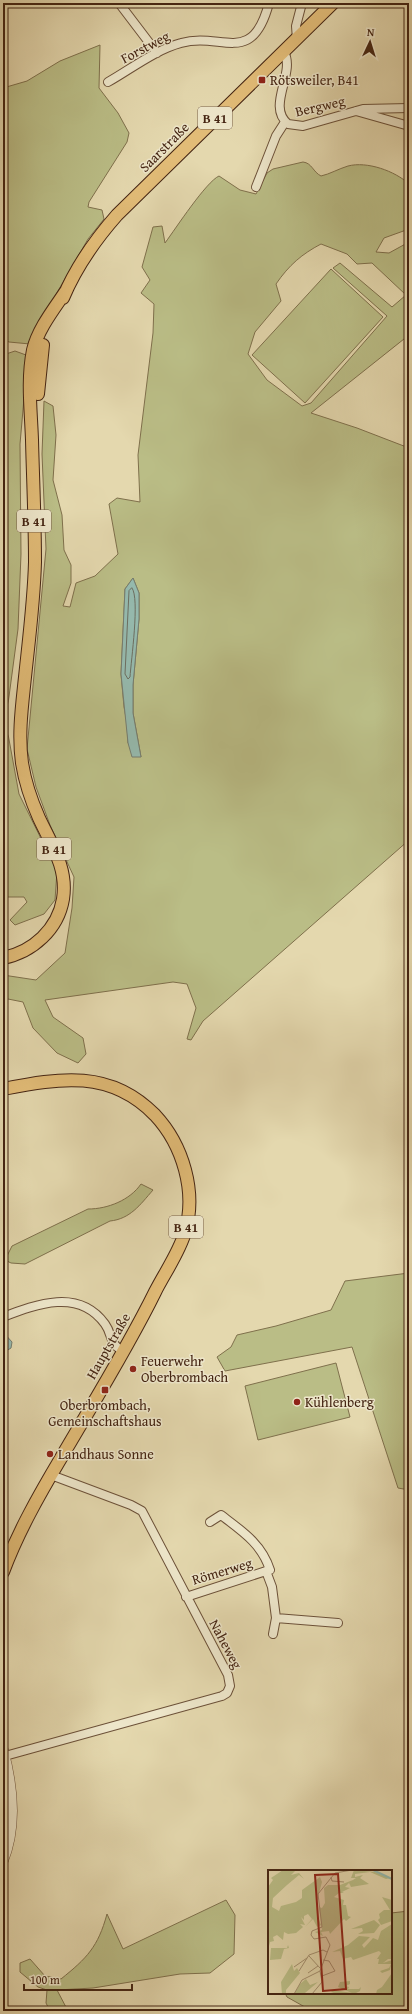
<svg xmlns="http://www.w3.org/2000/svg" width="412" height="2014" viewBox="0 0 412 2014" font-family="'Gentium Book Plus',serif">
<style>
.green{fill:#babd86;stroke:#7f704c;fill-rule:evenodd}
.water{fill:#95b9ad;stroke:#757d6f}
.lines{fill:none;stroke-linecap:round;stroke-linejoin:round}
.shore{stroke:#6c6e60;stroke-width:1}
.minor-casing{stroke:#6c5139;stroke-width:10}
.tertiary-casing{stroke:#6c5139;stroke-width:10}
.primary-casing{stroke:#442412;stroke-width:14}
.minor{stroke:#ede6ca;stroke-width:8}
.tertiary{stroke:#ede6ca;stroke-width:9}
.primary{stroke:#e2bc77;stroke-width:12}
.poi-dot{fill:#8f2418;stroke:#ede6ca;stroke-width:1.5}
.labels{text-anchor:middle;stroke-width:3;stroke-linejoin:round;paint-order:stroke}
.shield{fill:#ede6ca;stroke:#775e49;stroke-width:1}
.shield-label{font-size:13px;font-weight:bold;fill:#442412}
.street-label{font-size:14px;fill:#442412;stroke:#ede6ca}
.poi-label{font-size:14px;fill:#442412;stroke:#ede6ca;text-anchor:start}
.inset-river{fill:none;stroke:#95b9ad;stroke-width:2}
.inset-road{fill:none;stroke:#a49070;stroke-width:1}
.view{fill:#8f2418;fill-opacity:0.15;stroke:#8f2418;stroke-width:2}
.inset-edge{fill:none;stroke:#442412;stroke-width:2}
</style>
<rect width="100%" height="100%" fill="#e4d8ae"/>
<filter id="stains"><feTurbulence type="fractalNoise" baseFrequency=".005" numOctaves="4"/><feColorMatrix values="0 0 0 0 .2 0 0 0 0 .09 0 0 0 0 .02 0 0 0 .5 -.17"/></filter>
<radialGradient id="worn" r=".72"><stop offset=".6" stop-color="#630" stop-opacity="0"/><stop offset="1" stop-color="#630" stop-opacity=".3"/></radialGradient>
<!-- green -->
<path class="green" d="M100 45 99 88 118 113 129 133 127 142 89 202 88 207 102 210 104 219 88 239 36 329 30 344 9 342 3 339V88L27 81 60 61Z
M303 162C312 163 313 172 321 176 330 174 338 169 348 166 367 161 395 171 409 184V229L384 238 376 252 389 253 409 242V335L311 413 357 428 409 448V840L203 1021 191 1040 187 1039 196 1008 187 984 173 982 45 1000 53 1017 83 1038 86 1054 78 1063 57 1053 33 1028 23 1002 3 998V975L36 980 65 953 72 908 74 877 50 825 36 787 27 749 46 549 42 454 44 401 53 406 56 435 53 480 62 515 64 550 71 565V583L63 606 70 607 76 583 95 576 118 554 109 504 117 498 140 502 138 455 153 333 154 304 141 293 150 280 142 267 153 227 162 226 165 243C176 228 206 182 219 176L240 190 256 194 267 173 273 169ZM321 244 347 254 357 264 372 263 406 295 392 307 340 263 333 268 387 316 311 403 302 406 267 380 248 354 255 332 281 301 276 284C289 265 302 254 321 244ZM133 578 139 593V619L133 685V713L141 757 128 743 127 723 124 707 121 674 125 589Z
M331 269 383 317 305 403 252 355Z
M15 351 26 355 27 364 20 444 21 554 18 629 8 704V734L19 794 57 871 55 900 44 914 15 925 10 920 27 902 24 897H3V355Z
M141 1184 153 1190C140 1205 130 1219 110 1221L25 1264 11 1263 5 1260 12 1246 88 1209C108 1209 130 1200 141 1184Z
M409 1273V1490L398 1488 352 1347 225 1371 217 1357 231 1347 237 1335 276 1326 331 1310 345 1281Z
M336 1363 350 1417 258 1440 245 1386Z
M226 1900 235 1915 234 1954 210 1973 180 1974 93 1988 57 1990 68 2011H50L46 2003 47 1990 38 1987 20 1972V1963L30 1959 45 1976 61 1979C87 1958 98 1947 107 1914L123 1949Z
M409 1911V1948L406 1950 409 1956V2011H312L287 1997 285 1993H391V1913Z"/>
<!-- water -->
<path class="water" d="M133 578 139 593V619L133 685V713L141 757H132L128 743 121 674 125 589Z
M3 1332 12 1342 11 1348 3 1353Z"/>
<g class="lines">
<!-- shore -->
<path class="shore" d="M132 588C140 598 131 661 130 677L128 679 125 674 129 591Z"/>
<defs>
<path id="minor" d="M119 3 157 53
M297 40 296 26 302 3
M284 52C296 73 266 106 288 124L303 126 363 109 409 108
M108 82C131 69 155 50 181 43 221 31 252 68 269 3
M356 111 409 126
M256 187 276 136 285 122
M3 1317C37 1304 79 1288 105 1324 113 1335 108 1343 123 1351
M210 1522 221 1515C242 1531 262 1544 270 1570L266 1571
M186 1597 266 1571 272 1587 276 1618 338 1623
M273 1634 276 1618
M5 1756 222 1696 227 1693 230 1686 228 1675 142 1511 131 1505 51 1475"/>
<path id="tertiary" d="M3 1748C13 1784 18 1826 3 1862"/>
<path id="primary" d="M63 298C76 267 95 240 117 215L333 3
M38 394 43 345
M3 958C33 952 58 929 63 899 68 868 51 844 39 818 31 800 25 782 22 763 18 734 22 706 25 677 29 639 34 600 35 562 35 521 33 480 32 440 31 410 27 380 33 350 38 329 54 309 66 291
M3 1089C60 1078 110 1069 155 1115 183 1145 197 1192 185 1232 180 1251 164 1274 155 1292 127 1349 93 1403 61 1458 39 1495 18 1532 3 1572"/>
</defs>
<!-- minor casing -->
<use href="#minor" class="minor-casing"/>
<!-- tertiary casing -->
<use href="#tertiary" class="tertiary-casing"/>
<!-- primary casing -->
<use href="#primary" class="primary-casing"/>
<!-- minor -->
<use href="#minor" class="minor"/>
<!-- tertiary -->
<use href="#tertiary" class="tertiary"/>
<!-- primary -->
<use href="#primary" class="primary"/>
</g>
<!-- markers -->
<g class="poi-dot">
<rect x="258" y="76" width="8" height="8" rx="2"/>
<circle cx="133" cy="1369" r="4"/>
<rect x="101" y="1386" width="8" height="8" rx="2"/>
<circle cx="297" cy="1402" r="4"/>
<circle cx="50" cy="1454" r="4"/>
</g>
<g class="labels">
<!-- shield labels -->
<g class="shield">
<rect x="198" y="107" width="34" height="22" rx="3"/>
<rect x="17" y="510" width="34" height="22" rx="3"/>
<rect x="37" y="838" width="34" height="22" rx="3"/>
<rect x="169" y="1216" width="34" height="22" rx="3"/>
</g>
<g class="shield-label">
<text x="215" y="123">B 41</text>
<text x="34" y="526">B 41</text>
<text x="54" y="854">B 41</text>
<text x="186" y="1232">B 41</text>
</g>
<!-- street labels -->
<g class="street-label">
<text transform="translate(145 47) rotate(-28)" y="5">Forstweg</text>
<text transform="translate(320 106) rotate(-13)" y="5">Bergweg</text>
<text transform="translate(164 147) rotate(-45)" y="5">Saarstraße</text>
<text transform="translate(108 1346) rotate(-60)" y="5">Hauptstraße</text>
<text transform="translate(222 1571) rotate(-17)" y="5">Römerweg</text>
<text transform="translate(226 1644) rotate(62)" y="5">Naheweg</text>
</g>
<!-- poi labels -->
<g class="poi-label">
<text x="270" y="85">Rötsweiler, B41</text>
<text x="141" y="1366">Feuerwehr<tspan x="141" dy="16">Oberbrombach</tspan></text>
<text x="305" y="1407">Kühlenberg</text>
<text x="105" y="1410" text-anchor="middle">Oberbrombach,<tspan x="105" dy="16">Gemeinschaftshaus</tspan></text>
<text x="58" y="1459">Landhaus Sonne</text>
</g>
</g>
<!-- overview -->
<g transform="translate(268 1870)">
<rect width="124" height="124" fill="#e4d8ae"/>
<path d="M15 0H28L23 5 31 3 36 9 31 5 19 15 5 28 4 37 11 41 13 36 28 32 34 28V20L52 7 54 12 49 31 50 47 53 55 49 57 45 49 37 57 44 49 40 44 36 46V50L33 47 37 55 32 54 35 57 28 63 20 64 16 62 15 70 9 65 5 67 6 71 2 72 1 76 0 17 5 10 3 8ZM86 0 107 2 122 8 118 9 102 2 87 4V7L95 5 92 8 101 14 83 17 81 13 77 17 82 18 74 22 76 23H71L66 27 76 30 75 35H78L80 46 83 47 78 51 76 49 62 64 61 61 53 62 55 66 47 62 54 60 51 37 54 38 57 33 56 18 60 15H72L85 10 88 8H83ZM114 27 124 30V51L113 55 110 50 112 48 111 44 116 40H122ZM106 50 112 55 106 63 90 64 95 61 94 58 83 59ZM124 54V89H120L115 93 124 90 122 100 114 103 112 101 121 98 123 94H110L111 89H109L113 83 111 81 85 90 83 87 75 89 72 81 64 82 80 75 91 66 102 67 94 75 96 78 105 68 110 70 113 61ZM20 75 21 78 16 79 13 89 2 90 3 78H19ZM24 94 26 101 29 98 32 103 18 120V124H14L13 112ZM124 103V124H108L109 120 114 117ZM38 109 42 115 50 112 37 123 26 124 32 114ZM82 111V114L78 116 81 117 80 119H91L93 117 92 121 86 124H69L63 122 65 120 84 123 70 117 72 112Z" fill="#babd86"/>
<path class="inset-river" d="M105 0 124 9"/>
<path class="inset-road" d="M63 7 64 11 76 12M41 85 55 80 59 82M41 86 52 98M26 97 39 88M31 101 41 85M40 103 50 96M54 106 67 101 61 91 55 90M26 124 34 110 52 101 62 75 58 67 46 69 43 65 44 61 54 57 50 24 67 3 84 0M44 124 54 112 52 101"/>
<path class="view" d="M70 4 78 119 55 121 47 5Z"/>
<rect width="124" height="124" class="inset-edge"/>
</g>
<!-- margin -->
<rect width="412" height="2014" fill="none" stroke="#e4d8ae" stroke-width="16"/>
<rect x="4" y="4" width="404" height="2006" fill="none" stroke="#442412" stroke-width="2"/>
<rect x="8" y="8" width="396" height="1998" fill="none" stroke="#442412"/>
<!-- north arrow -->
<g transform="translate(370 42) rotate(4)" stroke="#ede6ca" stroke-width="3" paint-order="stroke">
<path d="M0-3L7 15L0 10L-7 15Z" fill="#442412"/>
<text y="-6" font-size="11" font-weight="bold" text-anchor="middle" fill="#442412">N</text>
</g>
<!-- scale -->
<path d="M24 1984v6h108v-6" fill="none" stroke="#442412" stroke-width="2"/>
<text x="30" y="1984" font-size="12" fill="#442412" stroke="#ede6ca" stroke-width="3" paint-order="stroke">100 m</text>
<rect width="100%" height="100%" filter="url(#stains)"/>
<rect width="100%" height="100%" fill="url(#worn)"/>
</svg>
